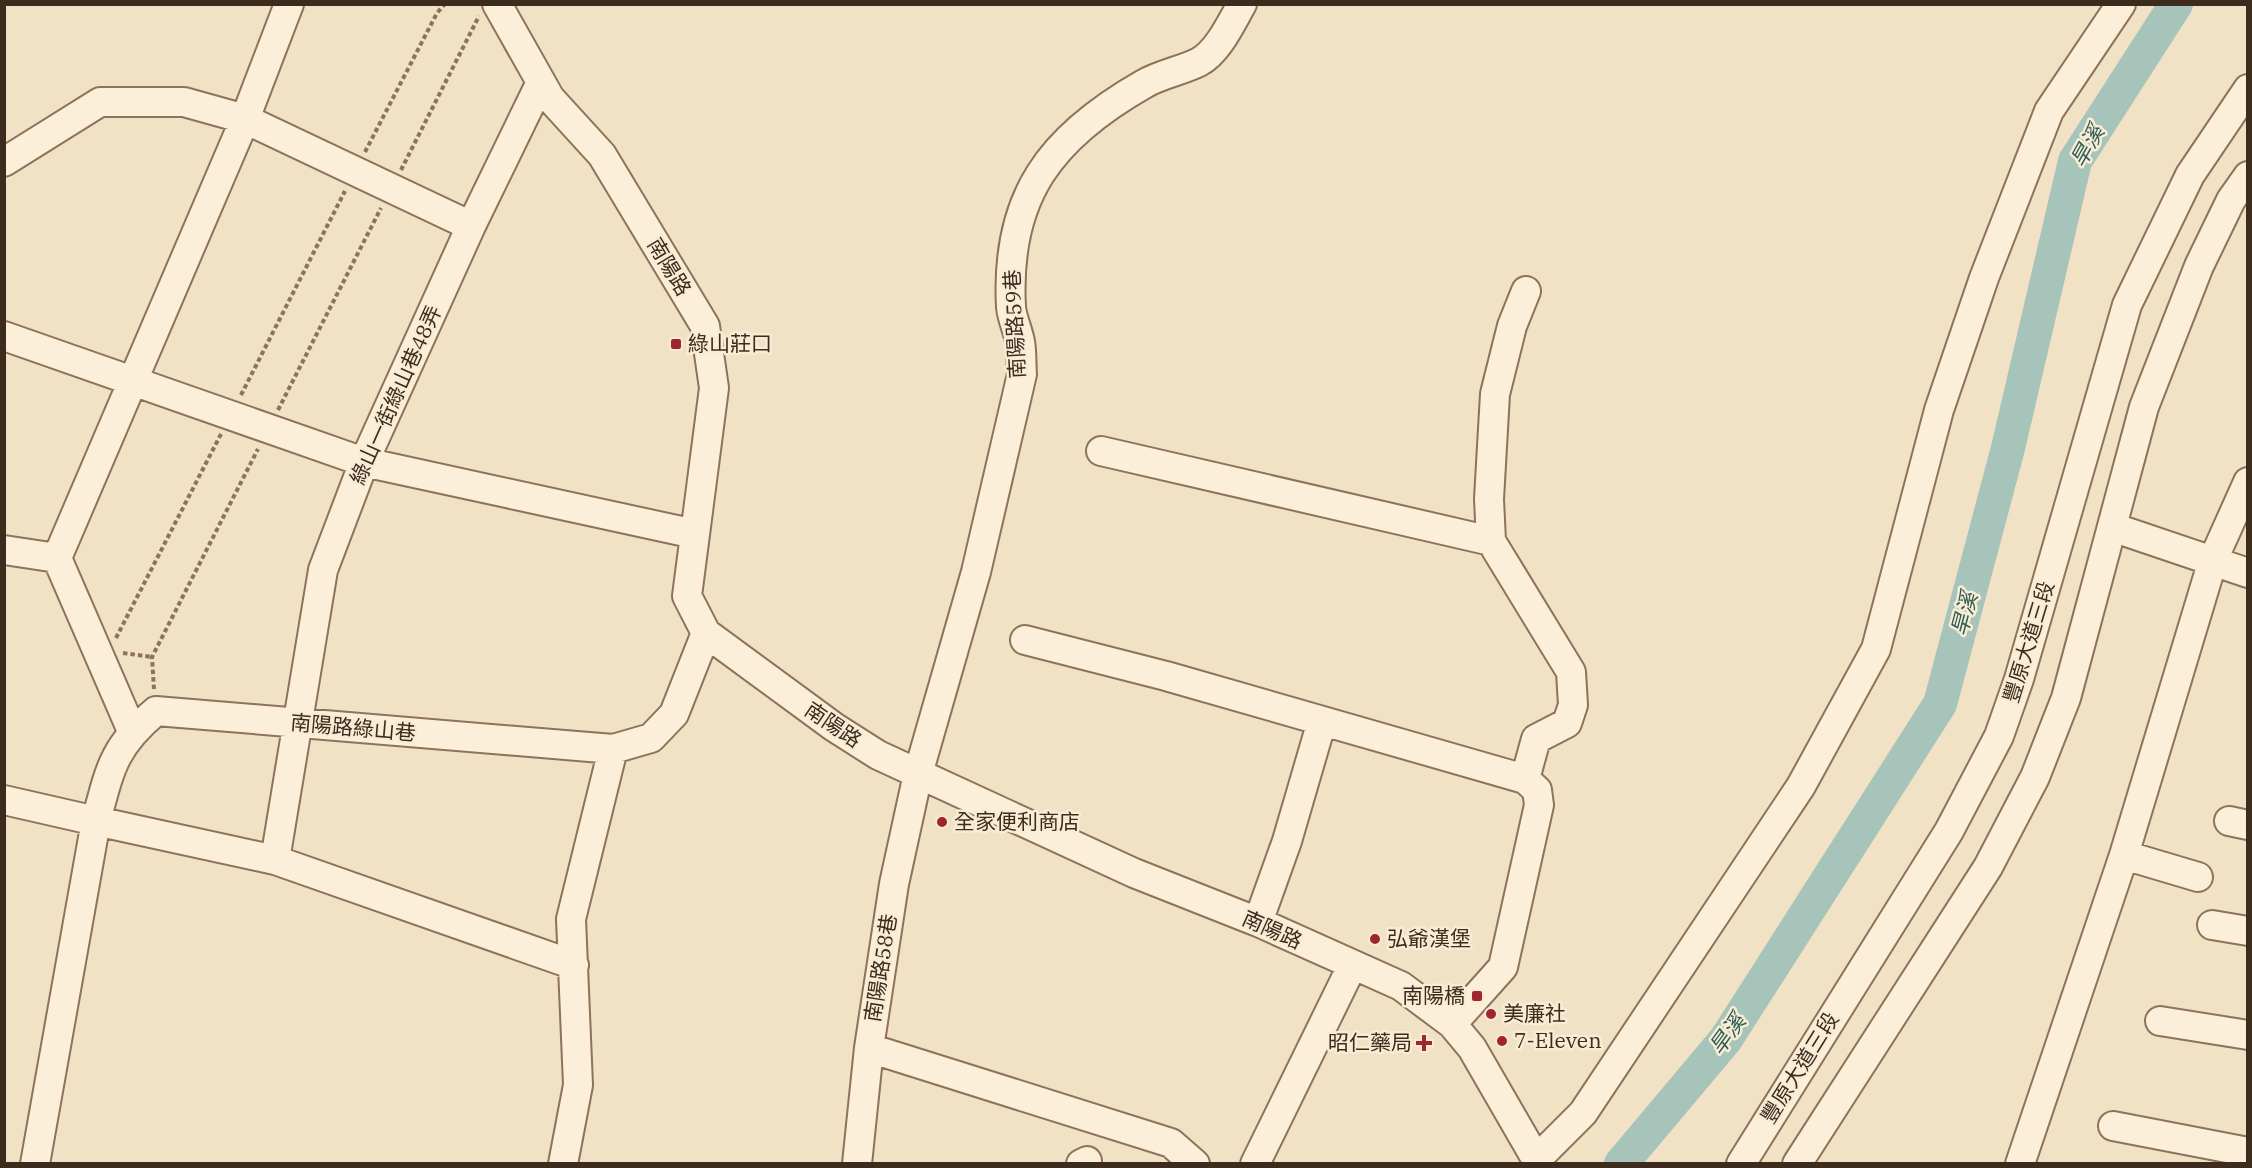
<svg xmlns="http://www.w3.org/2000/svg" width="2252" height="1168" viewBox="0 0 2252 1168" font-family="'IBM Plex Serif','Noto Sans TC',serif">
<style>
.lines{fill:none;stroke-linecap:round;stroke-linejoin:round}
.river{stroke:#a7c4ba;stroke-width:34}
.minor-casing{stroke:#8e7259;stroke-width:32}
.path{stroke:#8e7259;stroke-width:4;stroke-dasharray:4.5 3;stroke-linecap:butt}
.minor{stroke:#fbefd9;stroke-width:28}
.poi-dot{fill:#a1252e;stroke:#f8ecd5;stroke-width:2}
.labels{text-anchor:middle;stroke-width:5;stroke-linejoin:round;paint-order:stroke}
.street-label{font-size:21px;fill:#3d2b1e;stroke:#f8ecd5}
.poi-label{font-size:21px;fill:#3d2b1e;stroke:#f8ecd5;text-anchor:start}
.water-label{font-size:22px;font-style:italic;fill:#2d5d57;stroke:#f8ecd5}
</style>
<rect width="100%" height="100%" fill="#f1e1c5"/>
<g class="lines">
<!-- river -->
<path class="river" d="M1621 1164 1726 1039 1940 704 2008 448 2075 161 2176 4"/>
<defs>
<path id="minor" d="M497 4 550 98 602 155 705 326 714 388 687 596 706 633 834 727 878 755 1134 873 1258 922 1401 986 1452 1024 1472 1048 1539 1164
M4 162 100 102H184L245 119 471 226
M4 336 364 462 695 534
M1101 451 1491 541
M2112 527 2248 573
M4 550 57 558
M1025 640 1166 676 1525 779 1537 790 1539 805 1503 967 1452 1024
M132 731 57 558 245 119 289 4
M1525 779 1536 739 1567 723 1573 705 1571 672 1491 541 1489 499 1495 394 1512 326 1526 291
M4 800 96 821C110 769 113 747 156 711L613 749 651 738 674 714 706 633
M2229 821 2248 825
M2124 855 2198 877
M275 860 574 965
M1258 922 1287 841 1322 721
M2212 925 2248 931
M2160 1021 2248 1035
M869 1048 1171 1143 1195 1164
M2113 1126 2248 1152
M1537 1159 1583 1113 1801 786 1876 649 1939 410 1984 278 2049 111 2121 4
M35 1164 96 821 275 860 323 570 364 462 471 226 541 82
M563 1164 578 1085 571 919 613 749
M857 1164 869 1048 894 884 918 774 976 572 1022 374C1021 363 1022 352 1020 342 1018 330 1012 319 1011 307 1005 196 1051 137 1144 84 1161 74 1181 71 1199 62 1218 52 1231 23 1242 4
M1081 1164 1087 1161
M1255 1164 1352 966
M1741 1164 1949 831 1999 736 2019 679 2127 305 2190 175 2248 89
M1797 1164 1988 867 2035 777 2066 698 2144 407 2199 266 2231 200 2248 176
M2020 1164 2124 855 2213 560 2248 482"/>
</defs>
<!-- minor casing -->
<use href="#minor" class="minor-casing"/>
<!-- path -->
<path class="path" d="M365 152 437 13 445 4
M401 170 479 16
M241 395 345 191
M278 410 381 208
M116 638 221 434
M123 653 152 657
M154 689 152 657 258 449"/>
<!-- minor -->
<use href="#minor" class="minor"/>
</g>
<!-- markers -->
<g class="poi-dot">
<rect x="670" y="338" width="12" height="12" rx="3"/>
<circle cx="942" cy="822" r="6"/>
<circle cx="1375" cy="939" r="6"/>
<rect x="1471" y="990" width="12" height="12" rx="3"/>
<circle cx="1491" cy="1014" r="6"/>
<circle cx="1502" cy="1041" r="6"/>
<path d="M1421 1034h6v6h6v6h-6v6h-6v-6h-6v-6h6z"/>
</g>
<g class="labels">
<!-- street labels -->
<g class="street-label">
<text transform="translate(669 267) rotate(59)" y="7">南陽路</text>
<text transform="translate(1015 324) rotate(-93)" y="7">南陽路59巷</text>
<text transform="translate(396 395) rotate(-66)" y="7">綠山一街綠山巷48弄</text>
<text transform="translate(2029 642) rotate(-73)" y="7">豐原大道三段</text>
<text transform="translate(833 725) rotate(34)" y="7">南陽路</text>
<text transform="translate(353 728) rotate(5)" y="7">南陽路綠山巷</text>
<text transform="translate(1272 930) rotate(24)" y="7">南陽路</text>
<text transform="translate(881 968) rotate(-81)" y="7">南陽路58巷</text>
<text transform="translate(1800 1068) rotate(-58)" y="7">豐原大道三段</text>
</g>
<!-- poi labels -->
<g class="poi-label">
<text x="688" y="351">綠山莊口</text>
<text x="954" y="829">全家便利商店</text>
<text x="1387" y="946">弘爺漢堡</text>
<text x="1465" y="1003" text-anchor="end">南陽橋</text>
<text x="1503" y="1021">美廉社</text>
<text x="1514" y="1048">7-Eleven</text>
<text x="1412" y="1050" text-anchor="end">昭仁藥局</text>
</g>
<!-- water labels -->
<g class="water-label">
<text transform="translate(2087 146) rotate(-61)" y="8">旱溪</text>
<text transform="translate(1964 614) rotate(-75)" y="8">旱溪</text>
<text transform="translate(1727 1034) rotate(-54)" y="8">旱溪</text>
</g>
</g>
<!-- border -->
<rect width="2252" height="1168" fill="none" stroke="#3d2b1e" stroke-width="12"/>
</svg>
